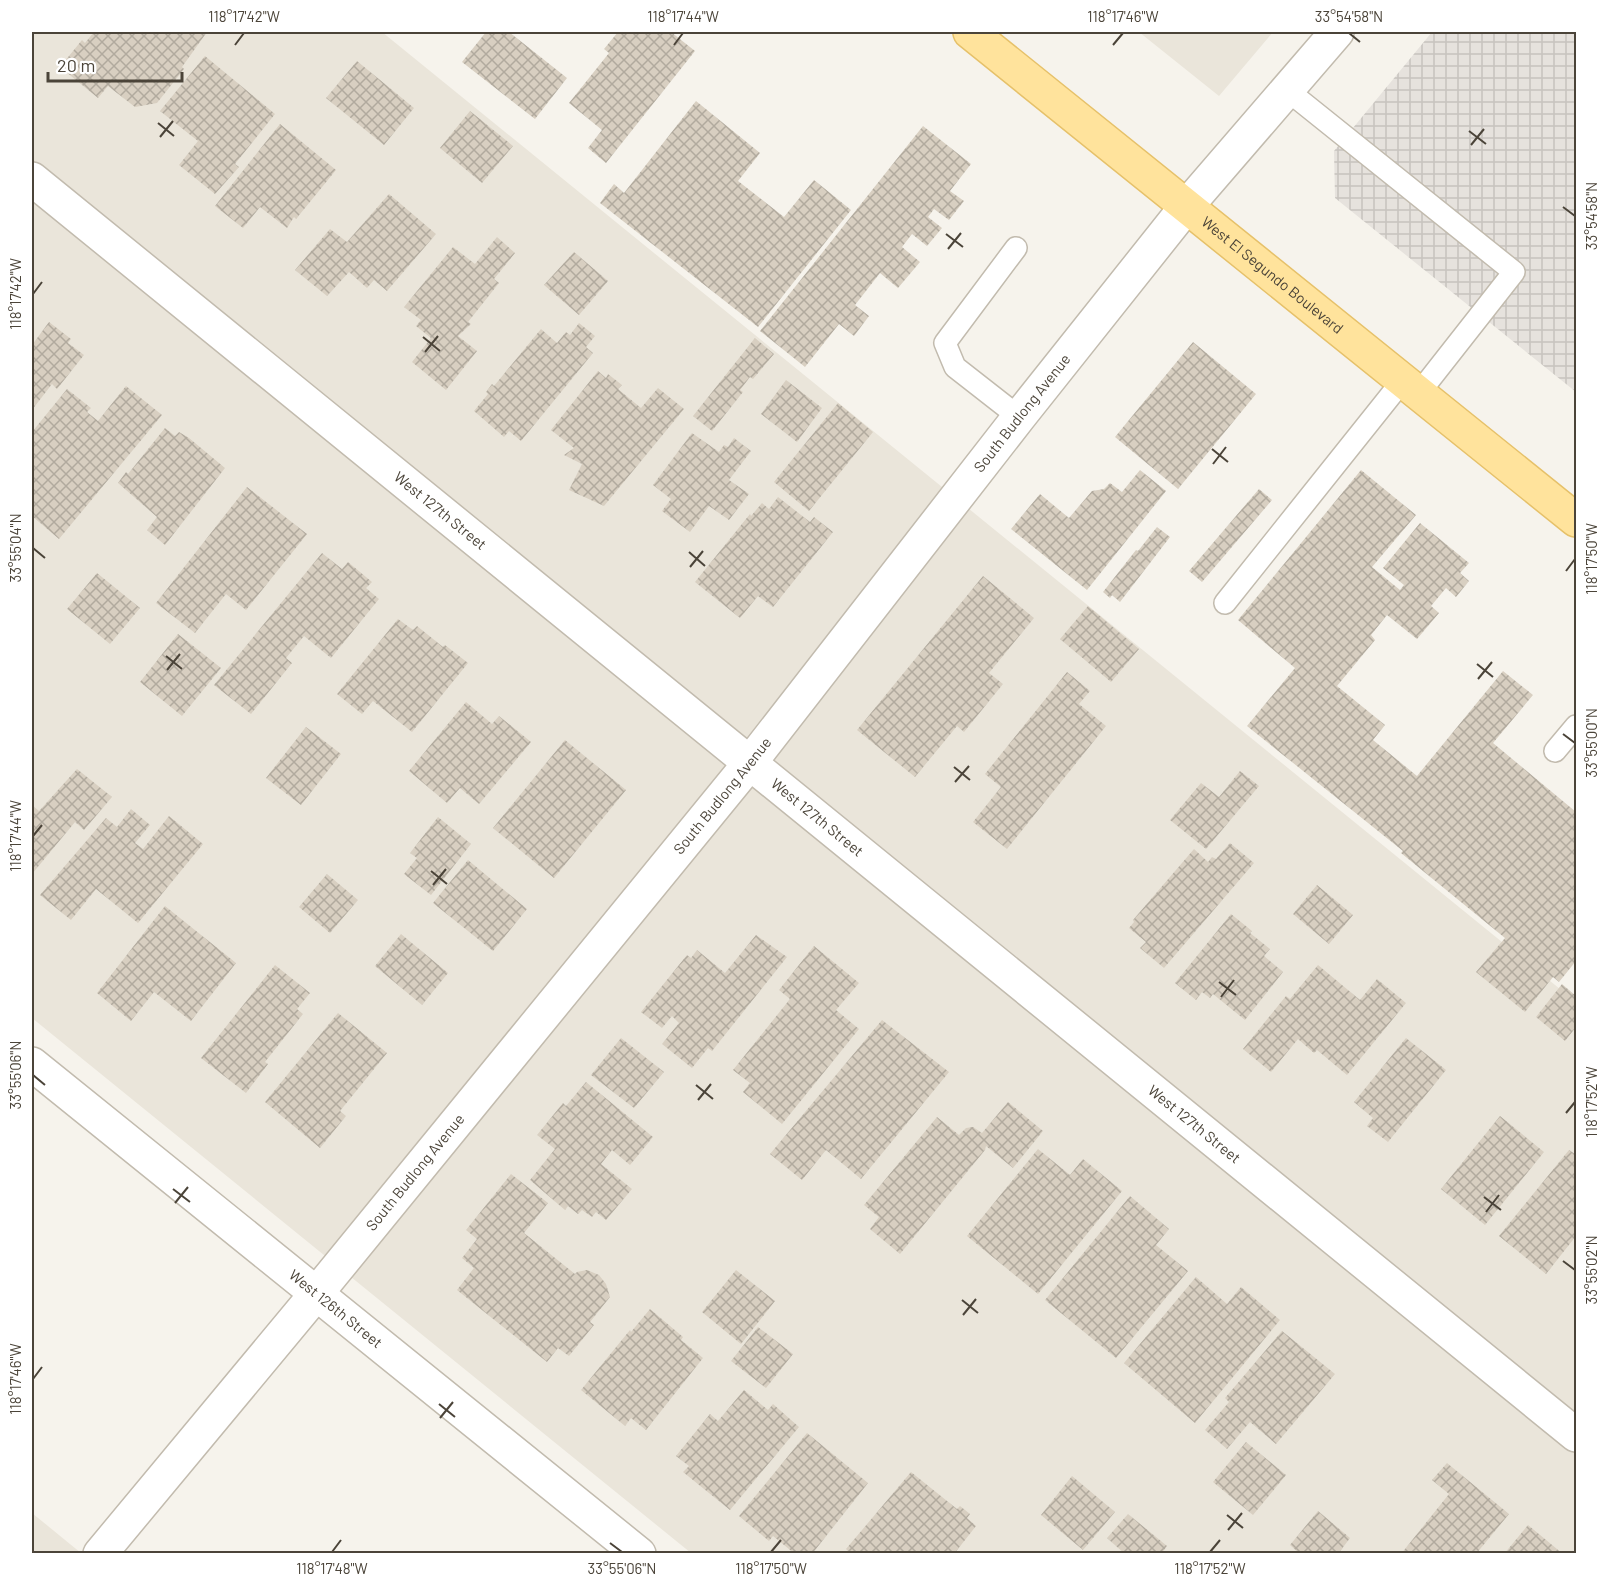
<svg xmlns="http://www.w3.org/2000/svg" width="1608" height="1585" viewBox="0 0 1608 1585" font-family="Barlow,sans-serif">
<style>
.residential{fill:#eae5da}
.industrial{fill:url(#industrial-grid)}
.building{fill:url(#building-cross-hatch)}
.lines{fill:none;stroke-linecap:round;stroke-linejoin:round}
.service-casing{stroke:#c2bbae;stroke-width:24}
.minor-casing{stroke:#c2bbae;stroke-width:36}
.tertiary-casing{stroke:#c2bbae;stroke-width:36}
.primary-casing{stroke:#e6c16a;stroke-width:36}
.service{stroke:#fff;stroke-width:21}
.minor{stroke:#fff;stroke-width:33}
.tertiary{stroke:#fff;stroke-width:33}
.primary{stroke:#ffe39c;stroke-width:33}
.ticks{fill:none;stroke:#4b4439;stroke-width:2}
.labels{text-anchor:middle;stroke-width:6;stroke-linejoin:round;paint-order:stroke}
.street-label{font-size:15px;fill:#4b4439;stroke:#fff}
.neatline{fill:none;stroke:#4b4439;stroke-width:2}
.ticks-label{font-size:15px;text-anchor:middle;fill:#4b4439}
</style>
<defs>
<pattern id="industrial-grid" width="8" height="8" patternUnits="userSpaceOnUse" patternTransform="scale(1.5)"><rect width="8" height="8" fill="#e6e2dd"/><path d="M0 4h8M4 0v8" fill="none" stroke="#c7c3be"/></pattern>
<pattern id="building-cross-hatch" width="8" height="8" patternUnits="userSpaceOnUse" patternTransform="scale(1.5)"><rect width="8" height="8" fill="#d8cfc1"/><path d="M0 0l8 8M0 8l8-8" fill="none" stroke="#b1aa9e"/></pattern>
</defs>
<rect width="100%" height="100%" fill="#f6f3ec"/>
<!-- residential -->
<path class="residential" d="M32 32H382L1576 1002V1553H691L32 1018Z
M1139 32H1273L1219 96Z
M32 1513 81 1553H32Z"/>
<!-- industrial -->
<path class="industrial" d="M1432 32H1576V392L1335 198 1334 151Z"/>
<!-- building -->
<path class="building" d="M94 32H207L182 67 184 69 157 103 135 107 108 86 98 98 60 67 82 40 85 43Z
M486 32H509L567 78 535 119 462 62Z
M618 32H671L695 51 606 163 588 148 602 130 569 103 609 53 604 49Z
M205 56 275 114 235 164 239 167 215 194 179 165 198 141 160 111Z
M357 61 414 108 384 145 326 98Z
M696 101 760 153 738 181 784 217 814 180 851 210 758 327 600 203 614 184 624 193Z
M470 111 513 146 482 183 440 148Z
M280 124 336 170 296 219 294 217 287 228 260 207 243 228 215 206Z
M923 126 971 164 950 191 964 201 949 220 934 209 928 217 942 228 927 246 912 234 902 247 920 262 898 288 880 273 855 305 869 316 854 336 839 324 805 367 760 331Z
M389 194 436 234 387 291 374 280 367 288 349 272 327 296 295 270 330 229 347 242Z
M497 237 515 253 494 279 499 283 468 322 471 324 458 336 477 351 446 390 412 362 431 338 416 326 421 320 404 307 453 247 475 264Z
M574 252 608 281 579 315 544 285Z
M49 322 71 339 68 343 84 355 57 389 52 384 32 410V345Z
M579 323 595 336 586 347 593 353 521 441 509 431 504 437 474 411 488 394 486 392 492 384 494 386 541 329 557 343 566 332 570 335Z
M755 338 774 354 753 379 750 377 740 390 743 392 712 431 693 416Z
M1193 342 1256 394 1178 489 1115 437Z
M598 371 606 378 608 374 622 385 618 389 641 408 658 388 684 409 604 506 569 490 582 464 564 455 574 448 551 430Z
M786 380 822 408 797 442 761 414Z
M126 386 162 415 59 539 32 516V432L67 389 91 408 87 412 98 421Z
M838 403 873 432 809 511 774 482Z
M165 428 175 436 179 432 189 438 225 468 165 545 147 530 157 517 118 483 126 472 128 474Z
M692 433 719 452 724 445 728 447 734 438 751 451 729 480 749 494 729 520 709 506 690 532 662 511 671 499 653 485Z
M1140 470 1166 491 1087 590 1011 529 1040 494 1069 518 1092 491 1104 489 1110 483 1122 492Z
M1361 470 1416 515 1372 567 1400 590 1404 585 1383 568 1420 523 1469 563 1460 573 1469 581 1456 597 1446 588 1431 606 1439 613 1417 639 1387 615 1371 635 1375 640 1337 686 1385 725 1373 740 1417 776 1503 671 1533 695 1493 743 1576 812V961L1559 982 1553 977 1525 1012 1476 972 1505 938 1401 853 1403 851 1247 726 1295 668 1238 620Z
M247 487 307 534 246 610 226 594 195 633 156 603Z
M1259 489 1272 500 1202 582 1189 571Z
M778 497 810 522 814 517 833 532 773 607 758 596 740 618 695 582 750 514 751 516 762 503 769 509Z
M1157 527 1170 537 1120 602 1112 595 1110 598 1103 592 1136 550 1138 551Z
M322 553 342 569 348 562 372 582 366 588 379 599 331 658 304 636 286 658 292 663 251 714 214 685Z
M97 573 140 608 110 644 67 609Z
M983 576 1034 618 989 673 1003 684 964 732 957 726 915 777 857 730Z
M1088 606 1139 649 1111 682 1060 639Z
M398 619 413 630 417 626 443 647 445 645 468 663 412 732 373 701 362 714 337 694Z
M178 634 221 668 182 716 140 682Z
M1067 672 1090 691 1079 704 1106 726 1007 849 973 822 1001 787 985 774Z
M466 702 492 724 499 716 531 742 479 804 460 788 447 803 409 771Z
M306 727 341 754 301 805 266 778Z
M565 740 626 790 554 878 493 828Z
M77 769 112 797 84 830 75 822 32 874V805L39 811Z
M1240 771 1259 786 1206 849 1170 820 1201 783 1219 797Z
M131 809 150 825 135 843 143 849 169 816 203 844 138 923 96 889 71 920 40 895 106 818 117 827Z
M438 817 471 844 431 895 404 874 417 858 410 853Z
M1230 843 1254 863 1164 968 1140 948 1146 942 1129 928 1134 922 1133 920 1194 849 1208 862 1212 857 1216 859Z
M468 860 527 909 493 951 433 903Z
M327 874 358 900 330 933 299 907Z
M1317 885 1353 915 1329 944 1293 914Z
M165 906 236 963 191 1021 154 992 131 1021 97 993Z
M1231 914 1252 931 1250 933 1270 949 1264 956 1283 972 1245 1020 1213 994 1210 998 1202 992 1196 1000 1175 983Z
M401 934 448 973 422 1005 375 966Z
M756 935 787 957 712 1051 708 1048 692 1068 662 1044 679 1023 672 1016 662 1028 641 1012 687 955 691 958 697 950 725 973Z
M814 946 859 983 836 1010 859 1029 782 1124 743 1092 750 1083 733 1070 790 999 779 990Z
M275 965 310 993 297 1009 303 1014 265 1062 268 1064 246 1093 201 1058Z
M1318 965 1360 1000 1377 979 1406 1003 1347 1075 1317 1050 1314 1053 1298 1039 1271 1072 1243 1049 1286 996 1290 999Z
M1562 984 1576 996V1027L1565 1041 1536 1017Z
M338 1013 387 1053 340 1111 346 1116 320 1148 265 1102Z
M882 1020 949 1072 861 1179 826 1150 802 1180 770 1154Z
M621 1038 664 1072 634 1108 591 1075Z
M1406 1038 1446 1070 1388 1142 1367 1126 1373 1118 1354 1102Z
M586 1082 653 1137 630 1165 612 1150 601 1164 632 1189 606 1220 596 1212 592 1217 582 1210 578 1214 568 1206 565 1210 530 1180 555 1149 537 1135 563 1103 566 1106Z
M1008 1102 1043 1131 1013 1168 986 1146 985 1150 900 1254 870 1229 879 1217 864 1205 937 1117 959 1135 966 1128 973 1127 982 1133Z
M1500 1116 1544 1152 1485 1225 1441 1189Z
M1038 1149 1070 1175 1083 1159 1122 1191 1038 1294 967 1236Z
M1569 1150 1575 1154 1576 1153V1236L1546 1274 1499 1236Z
M511 1174 548 1203 524 1233 575 1274 577 1272 587 1270 599 1275 606 1284 610 1297 590 1322 594 1325 569 1356 558 1348 547 1362 457 1290 474 1268 462 1258 477 1239 466 1230Z
M1130 1196 1169 1229 1156 1245 1188 1271 1116 1358 1045 1300Z
M736 1270 775 1301 741 1344 702 1312Z
M1196 1277 1227 1304 1241 1287 1280 1320 1195 1423 1124 1363Z
M650 1309 683 1337 681 1340 703 1358 646 1430 631 1418 625 1426 581 1390 630 1330 631 1332Z
M758 1327 793 1354 766 1388 731 1361Z
M1282 1331 1335 1374 1276 1444 1250 1422 1227 1449 1205 1430 1229 1402 1225 1398Z
M744 1390 768 1410 773 1404 799 1427 730 1510 683 1472 689 1466 676 1456 710 1414 718 1421Z
M807 1433 868 1483 812 1554H795L773 1536 769 1541 739 1516Z
M1246 1442 1286 1475 1253 1515 1213 1482Z
M1447 1463 1509 1514 1476 1554H1401L1449 1494 1432 1480Z
M911 1472 957 1509 960 1506 970 1514 967 1518 976 1526 954 1554H851L846 1549Z
M1072 1476 1115 1512 1083 1550 1041 1515Z
M1318 1511 1350 1538 1338 1554H1300L1290 1545Z
M1128 1514 1167 1546 1161 1554H1125L1107 1538Z
M1528 1525 1563 1554H1504Z"/>
<g class="lines">
<defs>
<path id="service" d="M1287 90 1514 272 1419 393
M1016 248 945 343 955 367 1019 417
M1225 603 1403 380
M1555 751 1576 726"/>
<g id="minor">
<path id="s1" d="M32 179 1576 1435"/>
<path id="s2" d="M32 1064 639 1554"/>
</g>
<g id="tertiary">
<path id="s3" d="M100 1554 316 1294 749 764 1019 417 1186 207 1337 32"/>
</g>
<g id="primary">
<path id="s4" d="M970 32 1576 520"/>
</g>
</defs>
<!-- service casing -->
<use href="#service" class="service-casing"/>
<!-- minor casing -->
<use href="#minor" class="minor-casing"/>
<!-- tertiary casing -->
<use href="#tertiary" class="tertiary-casing"/>
<!-- primary casing -->
<use href="#primary" class="primary-casing"/>
<!-- service -->
<use href="#service" class="service"/>
<!-- minor -->
<use href="#minor" class="minor"/>
<!-- tertiary -->
<use href="#tertiary" class="tertiary"/>
<!-- primary -->
<use href="#primary" class="primary"/>
</g>
<!-- ticks -->
<path class="ticks" d="M1349 33 1360 42M235 45 244 33M674 45 683 33M1113 45 1123 33M158 123 174 136M1469 131 1486 144M160 137 173 121M1471 145 1484 129M1563 207 1575 216M946 234 963 247M948 249 961 233M33 294 42 282M423 337 440 351M425 352 438 336M1212 449 1228 462M1213 464 1226 447M33 548 45 558M689 552 705 566M690 567 703 551M1566 571 1575 559M166 656 182 669M1477 664 1493 677M167 670 180 654M1478 679 1492 662M1563 734 1575 743M954 767 970 780M955 782 969 766M33 836 42 825M431 871 447 884M433 885 446 869M1219 982 1236 995M1221 997 1234 980M33 1075 45 1085M696 1085 713 1099M698 1100 711 1084M1566 1113 1575 1102M173 1189 190 1202M1484 1197 1501 1210M175 1203 188 1187M1486 1212 1499 1195M1563 1261 1575 1270M962 1300 978 1313M963 1315 976 1299M33 1379 42 1367M439 1404 455 1417M440 1418 453 1402M1227 1515 1243 1528M1228 1530 1242 1513M610 1543 622 1552M332 1552 341 1540M771 1552 781 1540M1210 1552 1220 1540"/>
<g class="labels">
<!-- street labels -->
<g class="street-label">
<text dy="5" stroke="none"><textPath href="#s4" startOffset="388">West El Segundo Boulevard</textPath></text>
<text dy="5" stroke="none"><textPath href="#s3" startOffset="1467">South Budlong Avenue</textPath></text>
<text dy="5" stroke="none"><textPath href="#s1" startOffset="526">West 127th Street</textPath></text>
<text dy="5" stroke="none"><textPath href="#s3" startOffset="981">South Budlong Avenue</textPath></text>
<text dy="5" stroke="none"><textPath href="#s1" startOffset="1012">West 127th Street</textPath></text>
<text dy="5" stroke="none"><textPath href="#s1" startOffset="1498">West 127th Street</textPath></text>
<text dy="5" stroke="none"><textPath href="#s3" startOffset="495">South Budlong Avenue</textPath></text>
<text dy="5" stroke="none"><textPath href="#s2" startOffset="390">West 126th Street</textPath></text>
</g>
</g>
<!-- border -->
<rect width="1608" height="1585" fill="none" stroke="#ffffff" stroke-width="66"/>
<!-- scale -->
<path d="M48 72v9h134v-9" fill="none" stroke="#4b4439" stroke-width="3"/>
<text x="57" y="72" font-size="18" fill="#4b4439" stroke="#ffffff" stroke-width="4.5" paint-order="stroke">20 m</text>
<rect x="33" y="33" width="1542" height="1519" class="neatline"/>
<g class="ticks-label">
<text x="244" y="22">118°17'42"W</text>
<text x="683" y="22">118°17'44"W</text>
<text x="1123" y="22">118°17'46"W</text>
<text x="1349" y="22">33°54'58"N</text>
<text transform="translate(1592 216) rotate(-90)" y="5">33°54'58"N</text>
<text transform="translate(16 294) rotate(-90)" y="5">118°17'42"W</text>
<text transform="translate(16 548) rotate(-90)" y="5">33°55'04"N</text>
<text transform="translate(1592 559) rotate(-90)" y="5">118°17'50"W</text>
<text transform="translate(1592 743) rotate(-90)" y="5">33°55'00"N</text>
<text transform="translate(16 836) rotate(-90)" y="5">118°17'44"W</text>
<text transform="translate(16 1075) rotate(-90)" y="5">33°55'06"N</text>
<text transform="translate(1592 1102) rotate(-90)" y="5">118°17'52"W</text>
<text transform="translate(1592 1270) rotate(-90)" y="5">33°55'02"N</text>
<text transform="translate(16 1379) rotate(-90)" y="5">118°17'46"W</text>
<text x="332" y="1574">118°17'48"W</text>
<text x="622" y="1574">33°55'06"N</text>
<text x="771" y="1574">118°17'50"W</text>
<text x="1210" y="1574">118°17'52"W</text>
</g>
</svg>
